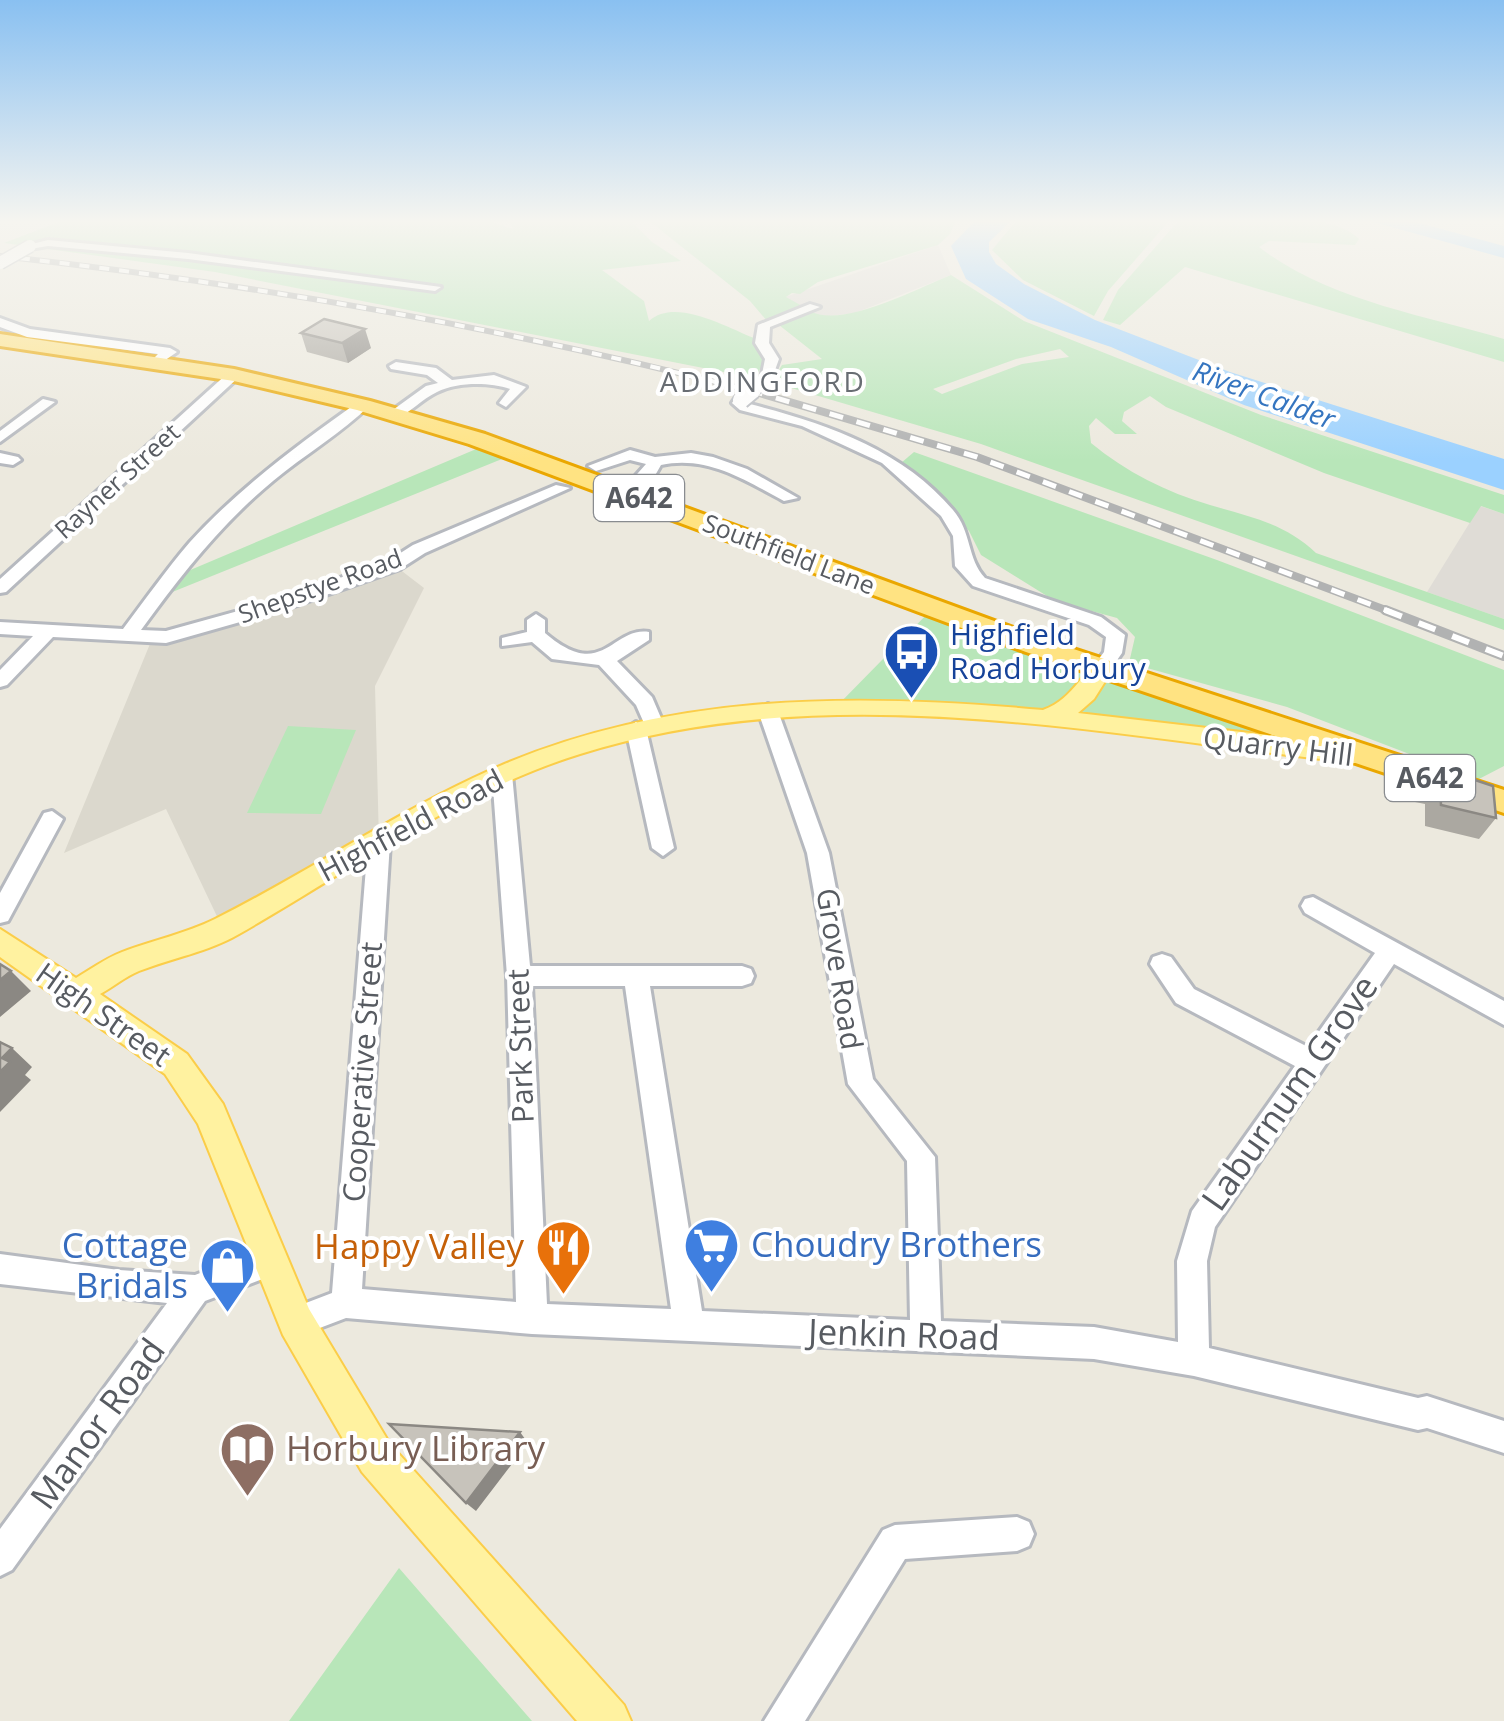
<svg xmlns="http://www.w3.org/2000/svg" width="1504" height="1721" viewBox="0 0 1504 1721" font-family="'Open Sans',sans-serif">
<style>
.industrial{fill:#dfdcd6}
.education{fill:#dbd8cd}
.green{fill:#b8e6b9;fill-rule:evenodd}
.water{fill:#9bd1ff}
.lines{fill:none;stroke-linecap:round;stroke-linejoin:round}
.minor-casing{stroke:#b6b9bf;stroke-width:6}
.major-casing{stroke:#fbcd49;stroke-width:4}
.highway-casing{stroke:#eaa700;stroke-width:6}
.minor{fill:#fff;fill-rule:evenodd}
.major{fill:#fff2a0;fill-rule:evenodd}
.highway{fill:#ffe382;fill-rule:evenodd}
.rail-far2-casing{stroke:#b1b2b2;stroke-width:6}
.rail-far1-casing{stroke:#b1b2b2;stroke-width:8}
.rail-casing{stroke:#b1b2b2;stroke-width:10}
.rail-far2{stroke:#fff;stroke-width:4;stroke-dasharray:10;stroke-linecap:butt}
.rail-far1{stroke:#fff;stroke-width:5;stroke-dasharray:14;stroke-linecap:butt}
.rail{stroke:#fff;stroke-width:6;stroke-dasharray:18;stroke-linecap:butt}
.minor-bridge-far1-casing{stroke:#b6b9bf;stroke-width:15;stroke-linecap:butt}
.minor-bridge-casing{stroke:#b6b9bf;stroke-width:20;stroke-linecap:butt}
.minor-bridge-far1{stroke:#fff;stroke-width:12}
.minor-bridge{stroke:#fff;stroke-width:16}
.wall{fill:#aba8a1}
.shaded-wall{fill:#8b8883}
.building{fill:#c7c3bb;stroke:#8b8883;stroke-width:2.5}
.labels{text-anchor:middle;stroke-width:8;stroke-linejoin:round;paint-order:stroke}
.far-street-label{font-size:25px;fill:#575b61;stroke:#fff}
.far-neighbourhood-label{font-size:28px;letter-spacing:2.5px;fill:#686d73;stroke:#fff}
.far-water-label{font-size:28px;font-style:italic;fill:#3575c0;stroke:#fff}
.shield{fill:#fff;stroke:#898c90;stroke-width:2.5}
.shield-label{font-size:28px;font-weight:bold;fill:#575b61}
.transit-label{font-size:30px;fill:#164399;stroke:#fff;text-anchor:start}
.street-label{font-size:30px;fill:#575b61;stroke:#fff}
.near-street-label{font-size:35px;fill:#575b61;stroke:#fff}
.near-shop-label{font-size:35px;fill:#366cbe;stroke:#fff;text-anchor:start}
.near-food-label{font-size:35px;fill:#c56008;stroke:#fff;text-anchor:end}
.near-education-label{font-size:35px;fill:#785e54;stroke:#fff;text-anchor:start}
</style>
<rect width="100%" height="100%" fill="#ece9de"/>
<!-- industrial -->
<path class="industrial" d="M938 245 951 275 855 313 821 317 785 297Z
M1480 506 1504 514V619L1427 592Z"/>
<!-- education -->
<path class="education" d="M394 565 424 588 375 686 379 842 223 929 166 809 64 853 152 639Z"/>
<!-- green -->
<path class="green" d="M64 220H486L513 229 508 220H630L652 242 681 261 602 270 644 301 649 321C675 297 726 327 754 338L756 348 767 359 754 378 215 272 4 243Z
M648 220H956L950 234 938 245 818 282 800 294 792 293 786 297 804 307 767 321 750 301Z
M1017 220H1170L1108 291 1094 316 1023 280 992 250Z
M1179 220C1222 220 1331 208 1359 239L1355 245 1269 241 1259 247C1327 300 1423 315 1504 339V362L1185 267 1120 325 1103 320 1118 290Z
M951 275 1024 321 1261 415 1504 495V514L1481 506 1470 523 1324 473 1166 407 1150 396 1124 412 1122 421 1137 434H1115L1096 418 1089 426 1091 443C1126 472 1166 492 1210 505 1250 517 1285 523 1316 553L1504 619V630L981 444 771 382 782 365 822 359 779 325 810 311C842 329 918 288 951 275ZM1060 349 1069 357 1022 364 942 394 933 389 1016 359Z
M488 444 517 453 155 599 169 579Z
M914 452 1217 560 1504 670V766L1477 780 1287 707 1129 663 1135 637 1117 618 1055 601 981 555 969 531 901 463Z
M933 608 1357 754 1046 718 834 709Z
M288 726 356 730 321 814 247 813Z
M399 1568 532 1721H289Z"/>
<!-- water -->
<path class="water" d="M976 220H1012L989 242V252L996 264 1024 284 1095 320 1230 372 1504 459V490L1244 405 1111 347 1028 319 966 279 951 246Z
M1366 220H1408L1504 246V258Z"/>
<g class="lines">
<defs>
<path id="minor" d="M48 240 188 253 441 287 435 291 188 259 48 246 30 249 24 246Z
M810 304 820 307 770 327 769 343 779 359 770 384H760L765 359 755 343 758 325Z
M0 318 30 329 170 348 177 352 158 365 151 361 158 354 27 337 0 327Z
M396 362 436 368 452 380 494 375 526 387 506 407 499 403 510 389C489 382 457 382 437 392 422 399 410 413 395 419L390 418V412L426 386 438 383 427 375 391 369 389 366Z
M229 372 241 375 6 592 0 593V579Z
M736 397H746L750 404C824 423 902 449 953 510 972 532 967 559 985 578L1101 617 1125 635 1122 653 1108 673H1094L1091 669 1104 652 1106 637 1089 625 973 586 955 566 953 536 941 516 882 463 802 426 740 410 732 403Z
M43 399 55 402 0 442V431Z
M358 402 370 405C342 433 304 455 273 481 221 524 181 575 141 630L166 631 274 601 388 561 413 545 556 485 570 488 425 553 400 569 286 609 166 643 53 637 7 685 0 687V670L33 636 0 634V622L123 629C145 600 166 570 190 542 239 488 299 444 358 402Z
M630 450 655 457 691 453 713 457 747 469 798 498 784 501C745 480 707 455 661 465L653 479 634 497H622V491L646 464 630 460 596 471 588 466Z
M0 453 18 457 21 460 13 465 0 463Z
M536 614 545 620V633C603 683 612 626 649 632V640L617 661 652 697 664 725 661 730H647L636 705 599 665 552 659 532 642 502 646V638L527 632V620Z
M768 704 778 711 829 853 873 1079 935 1157 941 1321 1094 1327 1178 1342 1177 1261 1192 1211 1295 1066 1176 1003 1150 964 1153 957 1162 954 1171 957 1194 989 1308 1047 1375 953 1305 913 1301 906 1305 899 1313 897 1504 1001V1025L1394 964 1215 1227 1207 1261 1209 1348 1418 1398 1427 1396 1504 1421V1453L1427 1428 1418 1430 1194 1376 1094 1359 532 1334 346 1318 296 1337 285 1333 281 1322 285 1311 332 1293 368 842 379 834 390 842 362 1289 516 1302 507 976 492 774 502 767 512 774 530 966H742L751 969 754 976 751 983 742 986H650L702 1311 910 1320 907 1161 848 1084 807 853 758 711ZM532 986H625L671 1309 547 1304Z
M636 722 646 729 674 848 663 856 652 848 626 729Z
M52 811 63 819 8 921 0 923V893L44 813Z
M270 1246 281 1250 285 1261 281 1272 205 1301 12 1570 0 1576V1529L167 1303 0 1284V1254L119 1270 195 1275Z
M1017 1517 1029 1522 1034 1534 1029 1546 1017 1551 905 1559 805 1721H764L883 1530 895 1525Z"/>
<path id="major" d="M1101 661 1113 669 1094 699 1078 713 1355 745 1368 754 1355 763C1100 735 832 675 580 754 458 792 349 871 239 934 208 952 172 958 139 971 126 976 113 987 100 994L187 1054 223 1104 309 1309 390 1444 624 1705 631 1721H577L362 1472 283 1335 198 1124 165 1074 0 957V929L76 978C91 969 106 958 122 952 153 940 185 934 215 919 303 875 384 820 473 778 654 692 848 692 1043 710 1076 698 1084 666 1101 661Z"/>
<path id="highway" d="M0 334 234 369 370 401 485 434 1046 640 1504 790V813L1026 652 469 444 357 410 234 381 0 346Z"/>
</defs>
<!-- minor casing -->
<use href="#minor" class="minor-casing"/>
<!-- major casing -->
<use href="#major" class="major-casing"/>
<!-- highway casing -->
<use href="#highway" class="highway-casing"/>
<!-- minor -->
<use href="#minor" class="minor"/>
<!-- major -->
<use href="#major" class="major"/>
<!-- highway -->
<use href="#highway" class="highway"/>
<defs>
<path id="rail-far2" d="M0 256C255 284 511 329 759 393"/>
<path id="rail-far1" d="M749 390 977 457 1391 612"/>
<path id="rail" d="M1385 610 1504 656"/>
</defs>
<!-- rail-far2 casing -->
<use href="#rail-far2" class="rail-far2-casing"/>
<!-- rail-far1 casing -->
<use href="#rail-far1" class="rail-far1-casing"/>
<!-- rail casing -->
<use href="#rail" class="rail-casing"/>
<!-- rail-far2 -->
<use href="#rail-far2" class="rail-far2"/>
<!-- rail-far1 -->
<use href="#rail-far1" class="rail-far1"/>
<!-- rail -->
<use href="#rail" class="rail"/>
<defs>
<path id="minor-bridge-far1" d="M0 263 30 246
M750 393 765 381"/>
<path id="minor-bridge" d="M741 400 753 390"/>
</defs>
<!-- minor-bridge-far1 casing -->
<use href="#minor-bridge-far1" class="minor-bridge-far1-casing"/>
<!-- minor-bridge casing -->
<use href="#minor-bridge" class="minor-bridge-casing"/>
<!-- minor-bridge-far1 -->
<use href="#minor-bridge-far1" class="minor-bridge-far1"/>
<!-- minor-bridge -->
<use href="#minor-bridge" class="minor-bridge"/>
</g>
<!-- wall -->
<path class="wall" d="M301 333 371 348 348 363 307 352Z
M1430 765 1496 818 1479 839 1425 826V804L1415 802V787Z"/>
<!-- shaded-wall -->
<path class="shaded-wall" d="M365 329 371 348 348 363 342 343Z
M11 971 31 991 0 1017V980Z
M12 1048 32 1067 25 1075 31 1080 0 1112V1072L2 1058Z
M520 1432 528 1443 476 1511 466 1503Z"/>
<!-- building -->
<path class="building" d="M324 319 365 329 342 343 301 333Z
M1430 765 1493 786 1496 818 1441 805 1440 783 1431 780Z
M0 964 11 971 0 980Z
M0 1042 12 1048 2 1058 10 1062 0 1072Z
M389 1424 520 1432 466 1503Z"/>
<!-- sky -->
<linearGradient id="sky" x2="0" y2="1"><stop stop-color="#89c0f1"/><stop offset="0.48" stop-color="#f6f5f0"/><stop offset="1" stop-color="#f6f5f0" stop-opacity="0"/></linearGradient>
<rect width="1504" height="461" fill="url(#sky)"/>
<!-- icons -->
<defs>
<symbol id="bus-pin" viewBox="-11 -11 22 30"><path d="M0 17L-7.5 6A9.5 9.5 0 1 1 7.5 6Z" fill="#1a4fb4" stroke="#fff"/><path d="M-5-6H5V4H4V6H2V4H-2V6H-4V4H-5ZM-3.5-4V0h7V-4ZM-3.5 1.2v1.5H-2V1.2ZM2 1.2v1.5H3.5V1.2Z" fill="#fff"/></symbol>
<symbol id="supermarket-pin" viewBox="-11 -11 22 30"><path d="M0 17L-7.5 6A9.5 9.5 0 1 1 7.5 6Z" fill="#3f7fe0" stroke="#fff"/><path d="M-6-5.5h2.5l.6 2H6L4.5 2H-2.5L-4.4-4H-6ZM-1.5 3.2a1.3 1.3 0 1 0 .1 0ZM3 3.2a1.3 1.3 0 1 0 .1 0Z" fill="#fff"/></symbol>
<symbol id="restaurant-pin" viewBox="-11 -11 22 30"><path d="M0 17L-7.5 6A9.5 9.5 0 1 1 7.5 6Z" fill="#e8710a" stroke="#fff"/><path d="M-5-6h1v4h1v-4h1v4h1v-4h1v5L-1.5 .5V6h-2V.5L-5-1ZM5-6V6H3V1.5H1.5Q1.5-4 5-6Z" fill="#fff"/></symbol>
<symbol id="shop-pin" viewBox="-11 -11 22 30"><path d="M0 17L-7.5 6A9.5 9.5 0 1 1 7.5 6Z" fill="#3f7fe0" stroke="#fff"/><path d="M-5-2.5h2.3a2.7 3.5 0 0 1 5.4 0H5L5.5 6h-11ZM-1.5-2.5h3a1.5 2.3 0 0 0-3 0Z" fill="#fff"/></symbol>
<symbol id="library-pin" viewBox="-11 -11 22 30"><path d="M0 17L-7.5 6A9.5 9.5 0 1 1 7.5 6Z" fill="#8d6e63" stroke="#fff"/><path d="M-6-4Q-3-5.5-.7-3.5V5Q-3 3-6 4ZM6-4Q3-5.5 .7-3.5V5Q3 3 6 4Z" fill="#fff"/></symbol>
</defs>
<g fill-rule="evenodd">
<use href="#bus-pin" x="880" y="620" width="63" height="86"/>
<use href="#supermarket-pin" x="680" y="1214" width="63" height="86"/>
<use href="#restaurant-pin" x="532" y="1216" width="63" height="86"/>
<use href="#shop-pin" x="196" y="1234" width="63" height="86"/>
<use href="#library-pin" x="216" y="1418" width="63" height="86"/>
</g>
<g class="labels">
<!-- far-street labels -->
<g class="far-street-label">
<text transform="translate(117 481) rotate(-42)" y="9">Rayner Street</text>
<text transform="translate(789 554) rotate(21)" y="9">Southfield Lane</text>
<text transform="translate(320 586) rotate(-20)" y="9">Shepstye Road</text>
</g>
<!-- far-neighbourhood labels -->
<g class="far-neighbourhood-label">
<text x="763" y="392">ADDINGFORD</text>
</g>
<!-- far-water labels -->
<g class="far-water-label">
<text transform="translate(1264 395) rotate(20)" y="10">River Calder</text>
</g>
<!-- shield labels -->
<g class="shield">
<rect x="594" y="475" width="90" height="46" rx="8"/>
<rect x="1385" y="755" width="90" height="46" rx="8"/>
</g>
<g class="shield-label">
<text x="639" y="508">A642</text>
<text x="1430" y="788">A642</text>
</g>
<!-- transit labels -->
<g class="transit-label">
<text x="950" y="645">Highfield<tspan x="950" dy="34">Road Horbury</tspan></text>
</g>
<!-- street labels -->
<g class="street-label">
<text transform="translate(1278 747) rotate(7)" y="10">Quarry Hill</text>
<text transform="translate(411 826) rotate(-28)" y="10">Highfield Road</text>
<text transform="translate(839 969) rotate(81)" y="10">Grove Road</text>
<text transform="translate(103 1015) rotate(35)" y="10">High Street</text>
<text transform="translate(521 1046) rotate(-92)" y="10">Park Street</text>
<text transform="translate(363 1072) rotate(-86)" y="10">Cooperative Street</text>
</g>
<!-- near-street labels -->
<g class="near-street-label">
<text transform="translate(1290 1093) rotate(-55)" y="12">Laburnum Grove</text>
<text transform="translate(904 1335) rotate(2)" y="12">Jenkin Road</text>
<text transform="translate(98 1424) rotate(-54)" y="12">Manor Road</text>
</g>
<!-- near-shop labels -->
<g class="near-shop-label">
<text x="751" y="1257">Choudry Brothers</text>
<text x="188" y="1258" text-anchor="end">Cottage<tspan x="188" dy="40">Bridals</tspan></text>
</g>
<!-- near-food labels -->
<g class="near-food-label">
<text x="524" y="1259">Happy Valley</text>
</g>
<!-- near-education labels -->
<g class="near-education-label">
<text x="286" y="1461">Horbury Library</text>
</g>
</g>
</svg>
